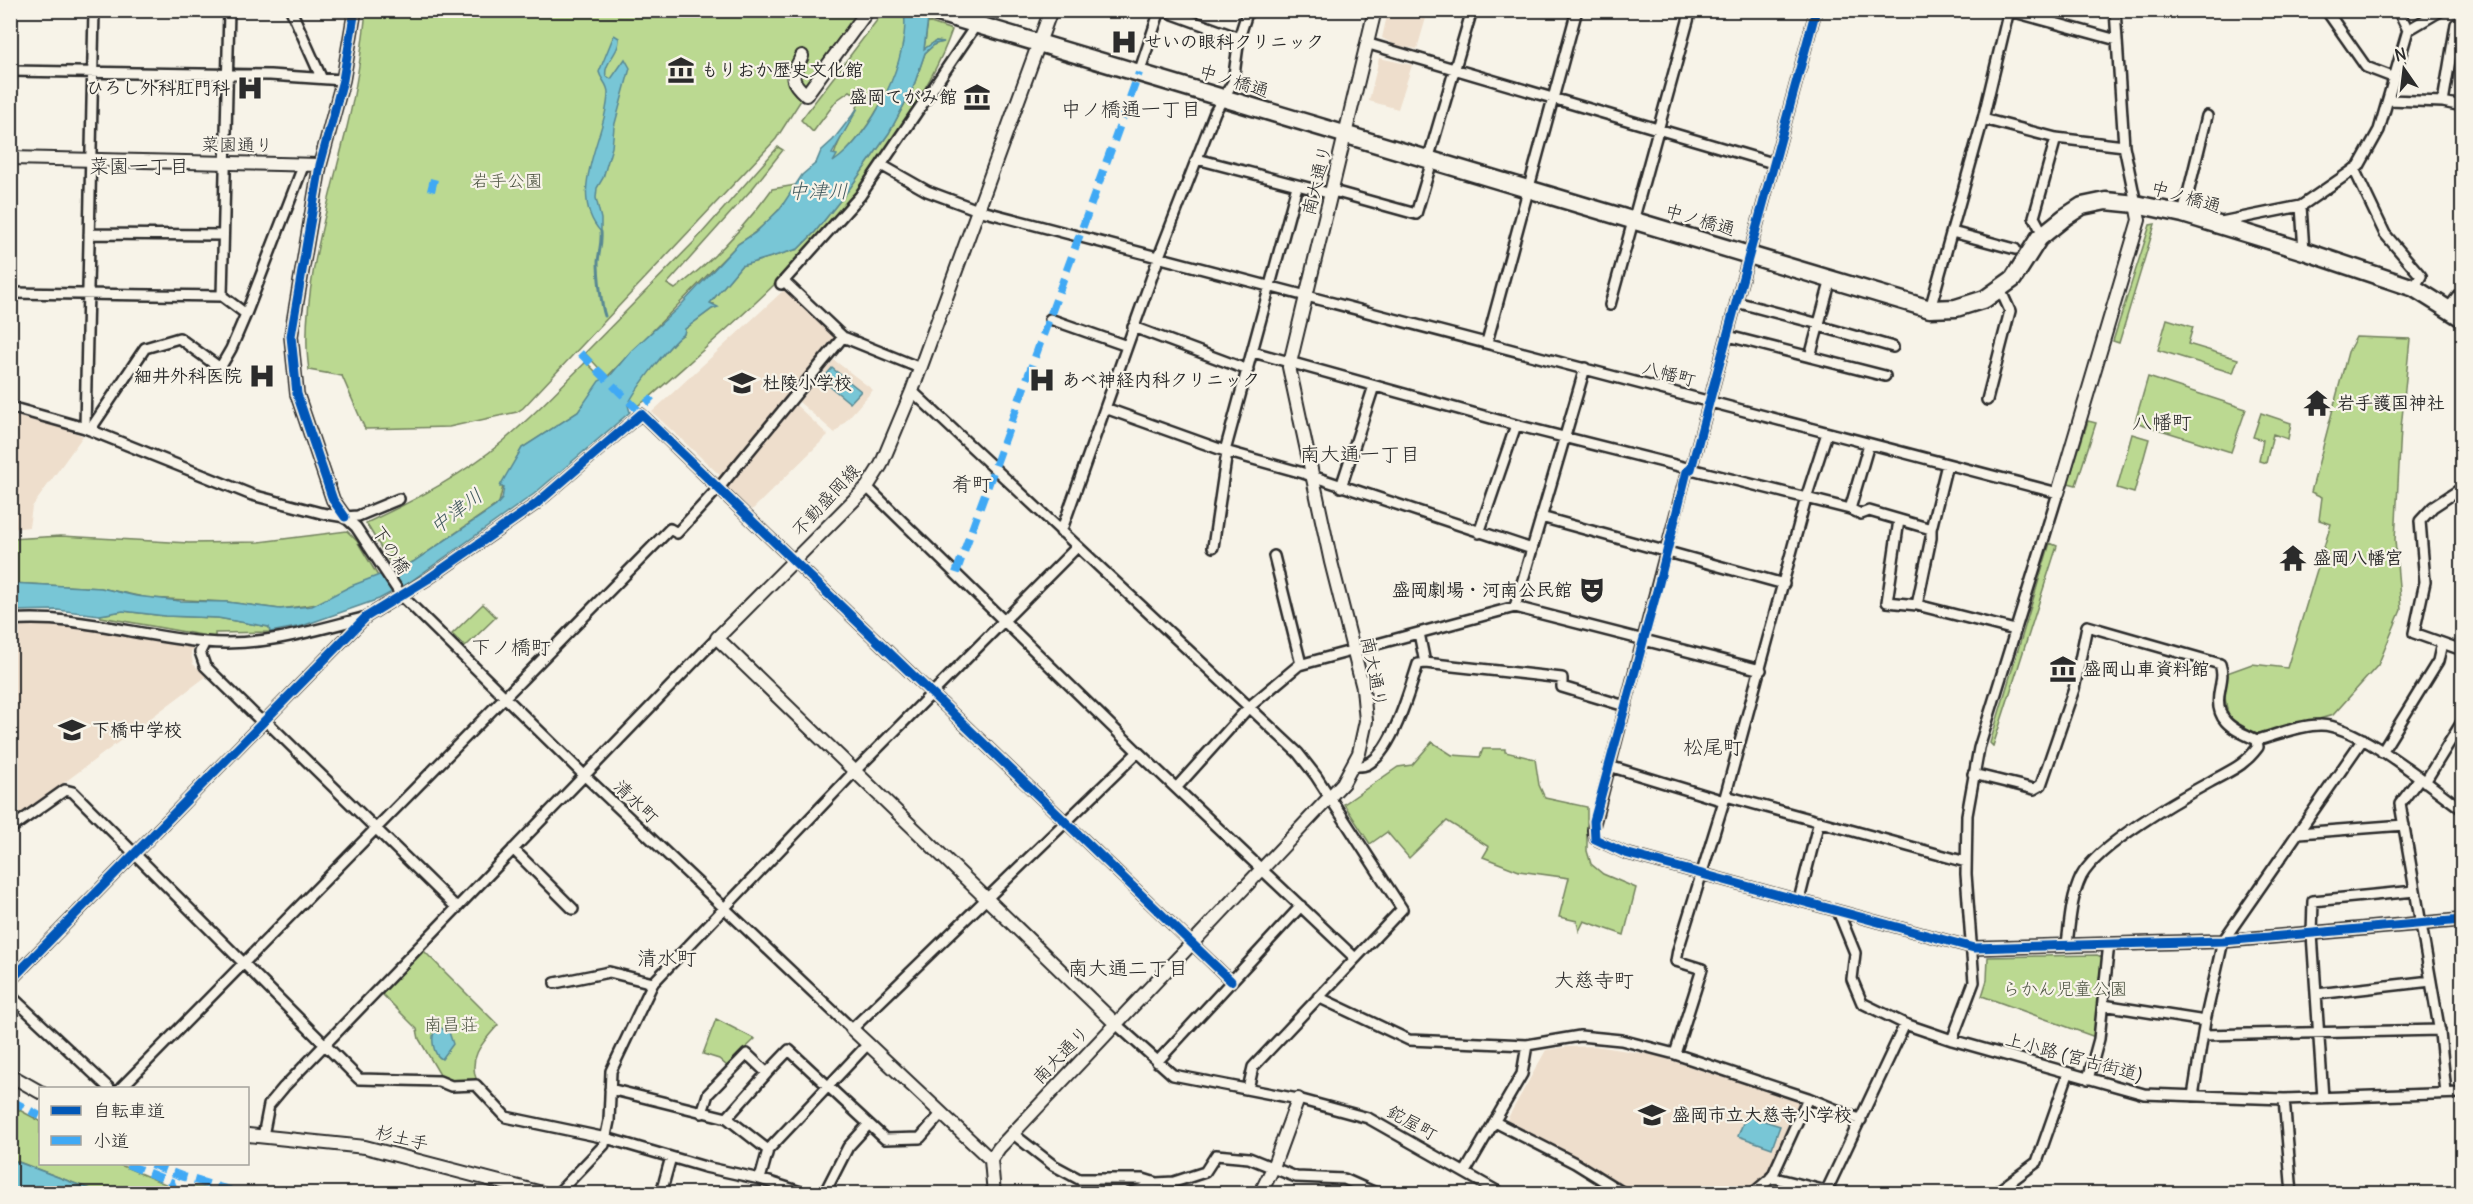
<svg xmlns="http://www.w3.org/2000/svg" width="2473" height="1204" viewBox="0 0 2473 1204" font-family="Delius,'Klee One',sans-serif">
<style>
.built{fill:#eedecc}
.green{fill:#bbd991;stroke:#73825e;stroke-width:1.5}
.water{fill:#78c6d6;stroke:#598892;stroke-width:1.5}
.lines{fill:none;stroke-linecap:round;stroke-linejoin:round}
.stream{stroke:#598892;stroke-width:3}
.street-casing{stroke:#2b2b2b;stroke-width:14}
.secondary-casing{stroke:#2b2b2b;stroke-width:16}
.highway-casing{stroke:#2b2b2b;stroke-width:21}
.street{stroke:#f7f3e8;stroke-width:9}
.secondary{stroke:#f7f3e8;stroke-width:12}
.highway{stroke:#f7f3e8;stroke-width:16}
.quiet{stroke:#3fa9f5;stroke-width:8;stroke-dasharray:15 8;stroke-linecap:butt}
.cycleway-casing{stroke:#f7f3e8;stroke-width:13}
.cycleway{stroke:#0057b8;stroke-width:9}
.labels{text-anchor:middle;stroke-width:4.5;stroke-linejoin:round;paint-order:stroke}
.poi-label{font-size:18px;font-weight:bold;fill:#2b2b2b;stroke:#f7f3e8;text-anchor:start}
.street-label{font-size:18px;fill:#2b2b2b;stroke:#f7f3e8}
.park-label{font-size:18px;fill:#4f5644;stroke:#f7f3e8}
.neighbourhood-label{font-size:20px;fill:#2b2b2b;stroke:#f7f3e8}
.water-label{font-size:20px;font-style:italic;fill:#425a5e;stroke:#f7f3e8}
</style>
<rect width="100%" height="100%" fill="#f7f3e8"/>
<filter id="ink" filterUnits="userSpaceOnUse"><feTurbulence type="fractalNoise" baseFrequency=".0167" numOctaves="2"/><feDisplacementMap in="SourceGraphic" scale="12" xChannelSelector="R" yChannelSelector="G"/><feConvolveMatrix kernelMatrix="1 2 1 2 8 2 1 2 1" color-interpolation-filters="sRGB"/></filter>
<g filter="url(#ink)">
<!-- built -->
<path class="built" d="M1388 11H1428L1417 49 1397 46 1382 38Z
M1379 58 1412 65 1398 109 1369 101Z
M785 289 837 340 723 478 652 412Z
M834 360 873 390 835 433 799 402Z
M795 404 828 435 752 510 728 489 727 484Z
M11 415 67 429 83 436 32 507 29 527 11 529Z
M10 624 93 627 196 645 191 652 193 664 207 676 61 785V790L11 823Z
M1596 1046 1654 1055 1797 1101 1799 1107 1764 1180 1746 1193H1631L1624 1187 1568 1155 1505 1123 1546 1050 1566 1047Z"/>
<!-- green -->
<path class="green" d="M366 11H852L854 18 776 139 523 408 517 412 449 427 365 429 342 376 309 370C298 298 331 195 348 123 357 86 362 48 366 11Z
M884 11 905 15C911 61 869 136 833 163 834 141 855 120 861 97L850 91 837 100 813 132 801 120Z
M928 22 952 30C939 68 918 100 897 134 878 162 860 190 839 215 783 283 714 340 649 398L637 406 630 399C638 386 673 339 684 334L685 329 712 309 714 304 710 303 741 266 798 249 815 232 850 188 889 133 913 88 925 53 935 44 944 42 936 41 924 49Z
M778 147 783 150 752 189 667 284 675 289C714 260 744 228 772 189L796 185C782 210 762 229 738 244L607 377 585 353 694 242Z
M2155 224 2119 343 2113 341 2150 225Z
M2167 319 2193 327 2188 344 2238 359 2233 373 2158 350Z
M2356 337 2410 339 2401 428 2395 540 2401 610 2378 665 2333 715 2264 735 2243 729 2228 715 2225 698 2227 673 2252 664 2287 668 2331 524 2319 520 2322 497 2311 492 2348 352Z
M586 362 603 379 578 412 522 448 504 482 499 503 413 562 395 571 366 523C419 499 474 469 517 429 541 408 563 384 586 362Z
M2148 377 2246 409 2231 452 2135 422Z
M2261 413 2291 423 2288 439 2273 434 2266 463 2259 461 2263 440 2253 437Z
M2088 421 2096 423 2076 485 2068 483Z
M2132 434 2149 439 2134 493 2117 488Z
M347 531 357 541 378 576 318 604 280 609 227 602 148 598 101 588 11 583 10 539 61 536 189 543 259 542Z
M2050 543 2057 546 1993 746 1990 743Z
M483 604 496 617 465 647 452 634Z
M123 611 165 616 218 618 269 627 270 632 215 633V637H213L101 617 100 615Z
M1432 742 1452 755 1480 757 1483 749H1505V752L1535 759 1539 785 1545 798 1587 807V851L1591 864 1603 874 1636 888 1624 935 1584 921 1579 931 1577 921 1559 917 1569 878 1519 871 1483 857 1489 847 1447 821 1409 858 1387 832 1370 844 1344 804 1398 767 1412 765Z
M423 950 498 1025C483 1042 467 1058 477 1081H454L440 1075 419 1039 417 1029 381 993Z
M2097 955 2104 958 2095 1037 1982 996 1987 980 1988 957Z
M716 1019 755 1039 727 1066 719 1059 703 1054Z
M10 1105 40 1121V1164H118L170 1186 204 1188 222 1193H100L11 1159Z"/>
<!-- water -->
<path class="water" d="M904 11H929L924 49 936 41 944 42 935 44 925 53 913 88 889 133 850 188 815 232 798 249 741 266 710 303 718 307 712 309 685 329 684 334C673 339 634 391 628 405L630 412 534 494 407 584 379 599 302 626 270 632 269 627 218 618 165 616 123 611 100 615 57 610 11 611V583L101 588 136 596 180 601 227 602 280 609 312 606 351 586 413 562 496 506 502 499 504 487H500L501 484 522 448 578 412 599 381 610 376 631 351 679 307 738 244 755 233 780 209 802 175 816 163 821 151 833 140 858 108 832 154 837 155 833 162C872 136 911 57 904 11Z
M614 35 619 38C620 53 603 63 606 76L611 79 625 59 630 68 614 127 612 147 603 178 597 188 596 198 601 219V232C565 192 607 136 608 93 608 84 601 80 599 72Z
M832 368 861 391 850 403 822 380Z
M441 1028 449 1032 453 1044 442 1059C433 1055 430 1037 436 1029Z
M1746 1115 1780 1126 1772 1148 1738 1136Z
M10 1159 100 1193H11Z"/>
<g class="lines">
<!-- stream -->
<path class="stream" d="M601 232C602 243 599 251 598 262 598 273 601 305 605 316"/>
<defs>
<path id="street" d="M291 10 321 77
M1162 10 1239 38
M1816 10C1773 163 1733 316 1691 469L1687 471 1593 830 1595 839 1625 853 1974 948
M2007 10 2117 40
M2115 10 2124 146 2136 204
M2326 10 2366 67 2395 78
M2398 10 2408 30
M1369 44 1773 163
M10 71 270 75 343 80
M1139 73 1160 10
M2389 100 2443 102 2462 106
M2443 102 2456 24H2462
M1983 119 2056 138 2124 146
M1197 159 1332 194
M1428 160 1472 10
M883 166 927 191 978 210 2058 493 1979 748 1967 815 1966 874 1974 982 1952 1040
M2354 169 2385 234 2421 276 2414 288
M1333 191 1416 214 1432 161
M2301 206 2304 251
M2183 214 2207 116
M2221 222 2301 206 2359 166 2379 130 2408 30 2442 10
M1952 232 2015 249
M89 234 223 235
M2043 234 2034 217 2056 138
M784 281 843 337 920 368
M781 284 860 196 976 25
M10 293 222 296 246 314
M222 296 229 10
M1736 302 1819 324
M1610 305 1691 10
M1930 309 1983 119 2009 10
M2448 309 2458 296 2462 299
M1050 319 1127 346
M1819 326 1893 347
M1133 327 1248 370
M1728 336 1885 376
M1487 342 1577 10
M1253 352 1516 425 1850 509 1869 444
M1810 357 1831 279
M912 391 1298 753 1316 776 1402 909 1253 1067 1248 1089
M1987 400 2010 311 2000 289
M10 407 85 428 252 495 321 513 345 517 358 516 399 499
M1105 408 1225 451 1303 473 1532 549
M85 428 94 10
M90 430 145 348 179 338 220 368 231 349 246 314 304 164
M1225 451 1297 186
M867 487 1138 752 1355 958
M1341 487 1374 386
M2462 488 2433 507 2420 521 2425 582 2414 633 2462 650
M1850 509 1861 514 1869 511 1931 529 1947 464
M345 517 356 527 401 595 585 776 852 1029 1138 752
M1541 517 1784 584
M1899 520 1887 602 1917 605 2015 630
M1061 532 1161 251 1215 112 1233 82 1239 38 1248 10
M1479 533 1516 425
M1213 547 1227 452
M1274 556 1301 664
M1917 605 1931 538V529
M1515 607 1585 368
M10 620C77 614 140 637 205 642 261 647 313 631 366 617
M205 642 200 652 205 666 258 718 266 721 457 908
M1425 663 1562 678V687L1625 706
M2257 740C2276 735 2300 725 2320 725 2357 724 2430 786 2462 809
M2382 752 2438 661 2442 643
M1353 766C1360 766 1365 767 1371 762 1393 748 1410 689 1418 664L1425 663 1419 633
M1609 766 1724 801
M1973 774 2034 789 2041 785 2074 689 2087 626 2220 664C2223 673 2222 678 2220 688 2213 720 2230 728 2257 740L2258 747C2243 767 2231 770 2210 782 2177 800 2098 845 2081 877 2071 898 2070 921 2067 944
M2419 779 2400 804 2440 1033 2446 1093
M2425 782 2462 722
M1177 787 1249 707 1299 665 1515 607 1761 670
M1726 796 1966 862
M10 829 65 790 73 792 359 1079 439 1081 451 1086 476 1085 506 1117 606 1138 705 1167 760 1179 768 1150
M2299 833 2404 825
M513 849 573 909
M1799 900 1819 821
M1838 911 1855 953 1852 979 1862 1003 1905 1024 1952 1040 2144 1094 2284 1099 2462 1093
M10 981 366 617 428 579 536 504 641 414 1231 981
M555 983 609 972 653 983
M2317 994 2431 981
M10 995 109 1088
M1318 997 1409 1040 1527 1045 1580 1036 1621 1040 1675 1054 1808 1098 1861 1120
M2103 1005 2205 1021
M1116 1024 1173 1075 1298 1099 1368 1118 1502 1194
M2203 1035 2440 1030
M1675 1054 1702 969 1676 961 1678 950 1724 801 1806 498 1827 433
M1157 1062 1301 906
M2088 1079 2099 1039 2109 943
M121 1088 670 529 677 533 723 483 843 337
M610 1089 727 1118 768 1150 867 1045
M2193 1096 2205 1021 2223 941 2363 739
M2323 1098 2312 934 2313 901 2415 891
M2284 1099 2292 1194
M702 1113 708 1094 747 1054 767 1073 789 1050 885 1139 920 1138 941 1114
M727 1118 767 1073
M1495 1122 1575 1163 1625 1194
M1012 1133 1053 1165 1079 1179H1143L1156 1183 1174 1182 1205 1172 1216 1155 1249 1158 1296 1177 1344 1179 1378 1194
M263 1136 269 1105 284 1087 717 638
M1465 1172 1522 1074 1527 1045
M1771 1177 1838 1194
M760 1179 807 1194
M661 1193 671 1157
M557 1194 604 1145 609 1121 611 1071 653 983 855 771 1077 547
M824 1194 848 1147 868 1125
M1129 1194 1156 1183
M1752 1194 1772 1177 1808 1098
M1825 1194 1905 1024
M1994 1194 2037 1162 2068 1074"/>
<path id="secondary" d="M1051 10 912 391 881 465 867 487 717 638 1116 1024
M802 56C792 77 788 79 806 95L868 10
M10 158 320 165
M2058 493 2139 220 2136 204
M345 517 333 500 297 394 291 336 320 165 343 80 355 10
M1974 948 2223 941 2462 920
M852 1029 991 1160
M10 1075 40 1092
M248 1135 365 1147 546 1194
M994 1194 991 1160 999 1148 1343 783 1359 753 1366 721 1363 688 1331 562 1289 367 1375 10
M1260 1194 1272 1170 1298 1099"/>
<path id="highway" d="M928 10 1930 309 1956 308 1985 299 2013 279 2039 238 2065 217 2082 206 2106 201 2136 204 2183 214 2304 251 2414 288 2462 318"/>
</defs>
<!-- street casing -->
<use href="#street" class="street-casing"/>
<!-- secondary casing -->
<use href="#secondary" class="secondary-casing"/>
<!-- highway casing -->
<use href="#highway" class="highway-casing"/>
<!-- street -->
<use href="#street" class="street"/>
<!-- secondary -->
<use href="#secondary" class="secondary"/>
<!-- highway -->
<use href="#highway" class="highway"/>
<!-- quiet -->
<path class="quiet" d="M431 191 434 179
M580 353 638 410 650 400 652 402
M956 573 1139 73
M10 1100 40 1116
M127 1164 171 1182 175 1192
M151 1164 184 1177 243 1194"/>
<defs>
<path id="cycleway" d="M1816 10C1773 163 1733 316 1691 469L1687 471 1658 587 1594 821 1595 839 1625 853 1974 948 2223 941 2462 920
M345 517 333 500 297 394 291 336 320 165 343 80 355 10
M10 981 366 617 428 579 536 504 641 414 1231 981"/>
</defs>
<!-- cycleway casing -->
<use href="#cycleway" class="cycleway-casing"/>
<!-- cycleway -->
<use href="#cycleway" class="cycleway"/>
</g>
</g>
<!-- icons -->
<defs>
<symbol id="hospital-bare" viewBox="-9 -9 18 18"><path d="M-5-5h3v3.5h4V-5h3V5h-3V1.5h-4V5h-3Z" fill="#2b2b2b" stroke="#f7f3e8" stroke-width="2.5" paint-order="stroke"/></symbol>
<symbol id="museum-bare" viewBox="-9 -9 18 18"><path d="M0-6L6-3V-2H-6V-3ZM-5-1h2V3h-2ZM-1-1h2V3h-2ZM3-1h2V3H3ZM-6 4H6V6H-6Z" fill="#2b2b2b" stroke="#f7f3e8" stroke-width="2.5" paint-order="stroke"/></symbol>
<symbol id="school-bare" viewBox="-9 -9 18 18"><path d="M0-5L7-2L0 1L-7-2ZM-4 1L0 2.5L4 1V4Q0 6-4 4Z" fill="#2b2b2b" stroke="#f7f3e8" stroke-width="2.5" paint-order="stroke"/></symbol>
<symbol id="temple-bare" viewBox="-9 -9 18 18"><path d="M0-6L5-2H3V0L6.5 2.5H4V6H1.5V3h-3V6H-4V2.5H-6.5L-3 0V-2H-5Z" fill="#2b2b2b" stroke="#f7f3e8" stroke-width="2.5" paint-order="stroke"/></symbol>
<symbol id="theatre-bare" viewBox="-9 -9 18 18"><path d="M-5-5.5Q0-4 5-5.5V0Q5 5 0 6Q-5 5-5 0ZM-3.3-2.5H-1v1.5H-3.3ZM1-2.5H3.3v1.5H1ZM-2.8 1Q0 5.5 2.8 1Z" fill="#2b2b2b" stroke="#f7f3e8" stroke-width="2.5" paint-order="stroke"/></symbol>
</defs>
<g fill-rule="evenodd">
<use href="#hospital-bare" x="1105" y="23" width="38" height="38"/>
<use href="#museum-bare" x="662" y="51" width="38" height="38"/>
<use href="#hospital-bare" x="231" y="69" width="38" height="38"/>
<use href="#museum-bare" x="958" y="78" width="38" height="38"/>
<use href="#hospital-bare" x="243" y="357" width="38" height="38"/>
<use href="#hospital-bare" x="1023" y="361" width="38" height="38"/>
<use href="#school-bare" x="723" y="364" width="38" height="38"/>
<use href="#temple-bare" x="2298" y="384" width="38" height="38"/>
<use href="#temple-bare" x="2274" y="539" width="38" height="38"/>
<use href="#theatre-bare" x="1573" y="571" width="38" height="38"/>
<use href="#museum-bare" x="2044" y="650" width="38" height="38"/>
<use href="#school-bare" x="53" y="711" width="38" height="38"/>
<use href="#school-bare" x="1633" y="1096" width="38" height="38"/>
</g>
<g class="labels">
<!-- poi labels -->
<g class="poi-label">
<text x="1144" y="48">せいの眼科クリニック</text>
<text x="701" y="76">もりおか歴史文化館</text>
<text x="230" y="94" text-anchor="end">ひろし外科肛門科</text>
<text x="957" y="103" text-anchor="end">盛岡てがみ館</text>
<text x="242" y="382" text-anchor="end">細井外科医院</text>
<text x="1062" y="386">あべ神経内科クリニック</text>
<text x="762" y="389">杜陵小学校</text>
<text x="2337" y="409">岩手護国神社</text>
<text x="2313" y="564">盛岡八幡宮</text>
<text x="1572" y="596" text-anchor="end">盛岡劇場・河南公民館</text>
<text x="2083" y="675">盛岡山車資料館</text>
<text x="92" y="736">下橋中学校</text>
<text x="1672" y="1121">盛岡市立大慈寺小学校</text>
</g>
<!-- street labels -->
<g class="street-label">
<text transform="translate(1234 81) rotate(17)" y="6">中ノ橋通</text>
<text transform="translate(237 145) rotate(1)" y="6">菜園通り</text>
<text transform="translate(1317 180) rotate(-76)" y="6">南大通り</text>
<text transform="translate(2186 197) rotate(16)" y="6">中ノ橋通</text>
<text transform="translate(1700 220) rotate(16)" y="6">中ノ橋通</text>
<text transform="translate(1669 374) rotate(15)" y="6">八幡町</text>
<text transform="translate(826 500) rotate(-47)" y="6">不動盛岡線</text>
<text transform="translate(391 550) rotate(57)" y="6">下の橋</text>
<text transform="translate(1374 672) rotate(79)" y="6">南大通り</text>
<text transform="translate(636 802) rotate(44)" y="6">清水町</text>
<text transform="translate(1061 1055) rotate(-46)" y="6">南大通り</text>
<text transform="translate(2074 1057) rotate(15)" y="6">上小路 (宮古街道)</text>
<text transform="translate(1412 1123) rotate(29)" y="6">鉈屋町</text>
<text transform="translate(402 1138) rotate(14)" y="6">杉土手</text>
</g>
<!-- park labels -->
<g class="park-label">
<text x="507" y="187">岩手公園</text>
<text x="2065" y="995">らかん児童公園</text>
<text x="451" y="1031">南昌荘</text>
</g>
<!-- neighbourhood labels -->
<g class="neighbourhood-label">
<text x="1131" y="116">中ノ橋通一丁目</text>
<text x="139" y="173">菜園一丁目</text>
<text x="2162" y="429">八幡町</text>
<text x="1360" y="461">南大通一丁目</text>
<text x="972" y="491">肴町</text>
<text x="511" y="654">下ノ橋町</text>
<text x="1713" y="754">松尾町</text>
<text x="667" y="965">清水町</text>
<text x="1128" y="975">南大通二丁目</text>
<text x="1594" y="987">大慈寺町</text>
</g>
<!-- water labels -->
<g class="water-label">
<text x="818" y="198">中津川</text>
<text transform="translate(456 511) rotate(-37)" y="7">中津川</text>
</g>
</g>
<!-- margin -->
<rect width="2473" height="1204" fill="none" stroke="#f7f3e8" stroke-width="36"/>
<rect x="18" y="18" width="2437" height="1168" fill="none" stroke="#2b2b2b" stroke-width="2" filter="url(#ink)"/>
<!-- legend -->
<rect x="39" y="1087" width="210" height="78" fill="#f7f3e8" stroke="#a5a39c" stroke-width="1.5"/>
<rect x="51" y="1106" width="30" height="9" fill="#0057b8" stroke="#a5a39c" stroke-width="1.5"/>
<text x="93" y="1117" font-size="18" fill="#2b2b2b">自転車道</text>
<rect x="51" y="1136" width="30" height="9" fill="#3fa9f5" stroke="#a5a39c" stroke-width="1.5"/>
<text x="93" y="1147" font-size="18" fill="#2b2b2b">小道</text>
<!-- north arrow -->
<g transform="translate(2404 69) rotate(346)" stroke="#f7f3e8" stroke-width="4.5" paint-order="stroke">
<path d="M0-4.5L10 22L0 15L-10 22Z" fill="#2b2b2b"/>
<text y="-9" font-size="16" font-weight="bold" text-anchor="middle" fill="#2b2b2b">N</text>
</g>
</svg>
